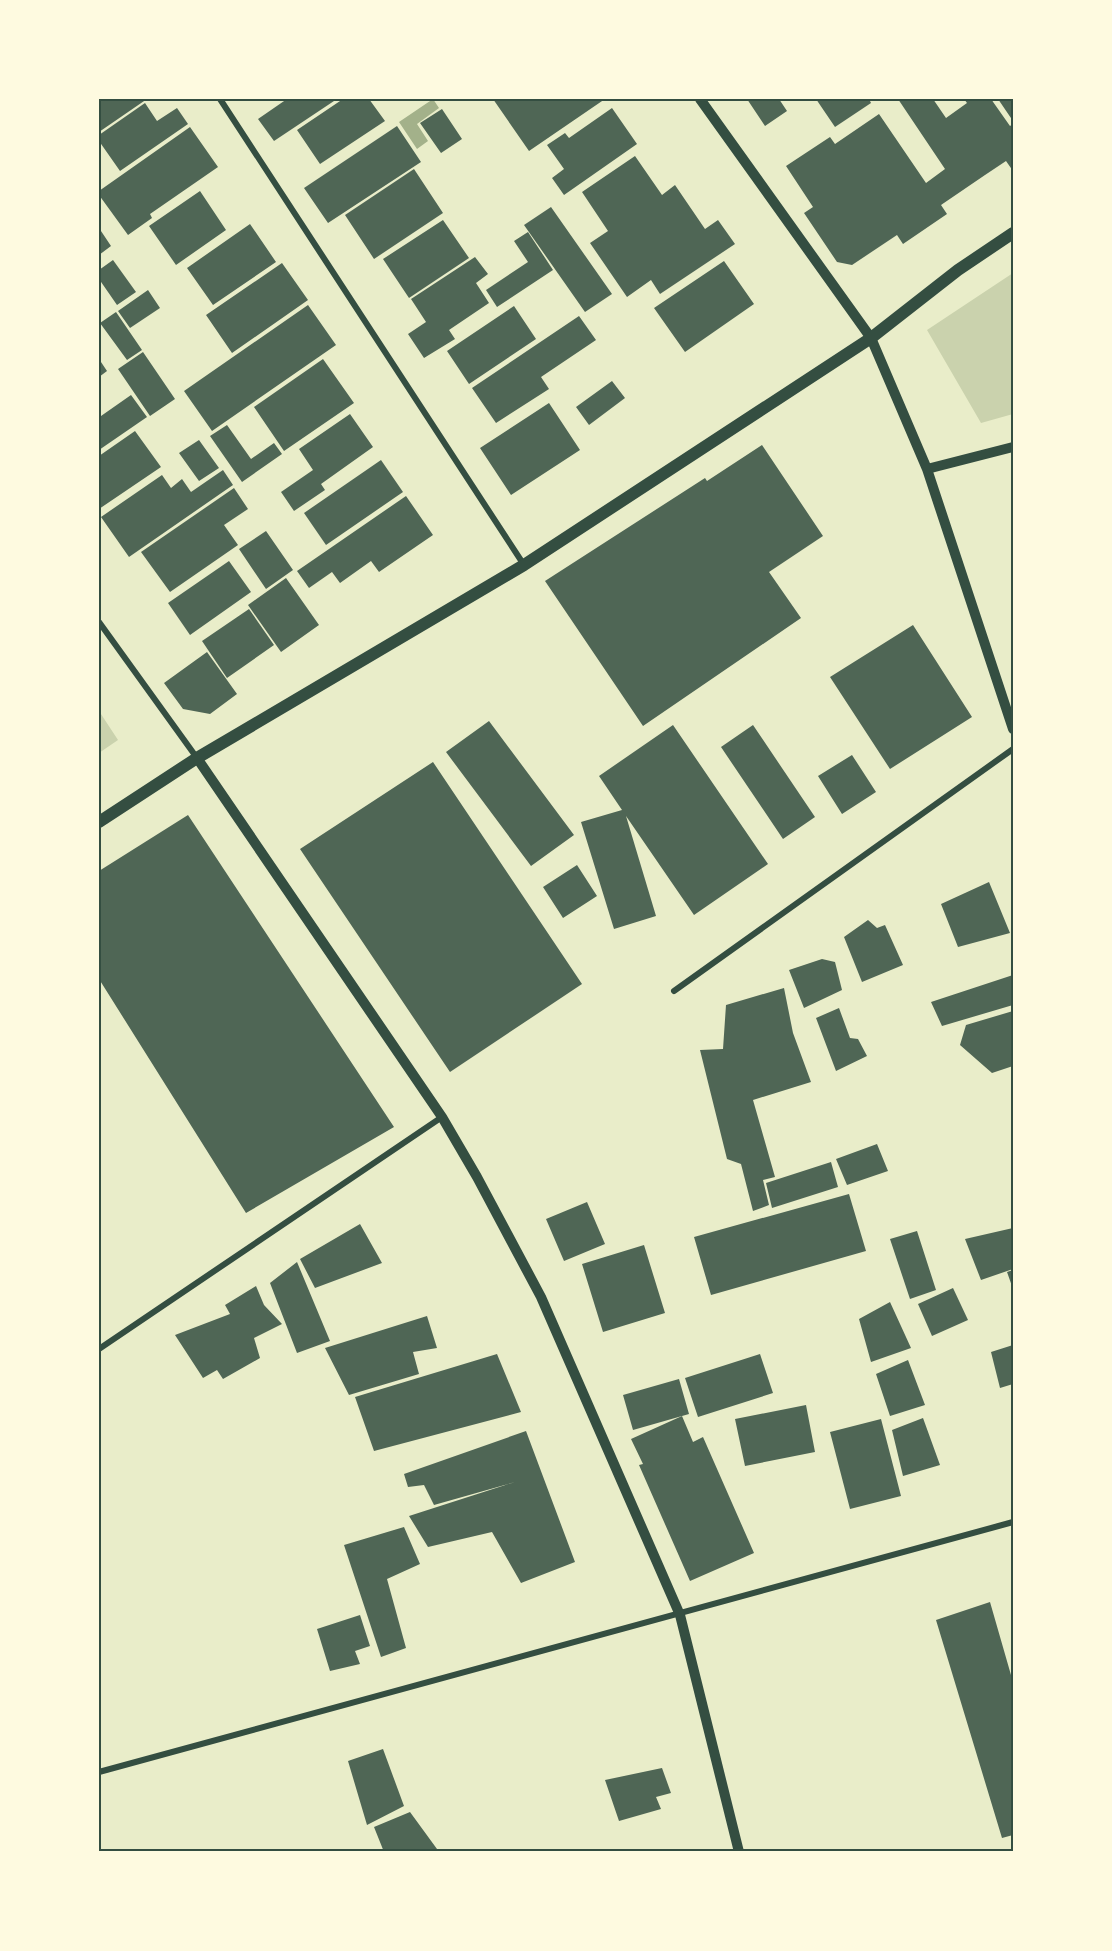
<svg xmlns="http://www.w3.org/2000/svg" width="1112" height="1951" viewBox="0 0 1112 1951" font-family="Montserrat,sans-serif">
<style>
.green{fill:#cad2ad}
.water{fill:#a3b18a}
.building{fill:#4f6655}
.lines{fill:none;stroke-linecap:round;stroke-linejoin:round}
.minor{stroke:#344e41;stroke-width:6}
.tertiary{stroke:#344e41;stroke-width:10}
.secondary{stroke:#344e41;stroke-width:12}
.neatline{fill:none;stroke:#344e41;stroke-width:2}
</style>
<rect width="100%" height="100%" fill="#e9edc9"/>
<!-- green -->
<path class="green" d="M1013 273V414L981 423 927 330Z
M99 711 118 740 99 753Z"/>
<!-- water -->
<path class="water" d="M433 99 439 108 417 124 428 141 417 149 399 122Z"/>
<!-- building -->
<path class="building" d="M99 99H147L99 132Z
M287 99H337L274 141 258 119Z
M343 99H369L385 121 320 164 297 130Z
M493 99H605L529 151Z
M747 99H779L787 111 765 126Z
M816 99H869L871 103 835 127Z
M898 99H933L946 118 967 103 964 99H991L1010 126 1013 124V171L1006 161 985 175 941 205 947 214 903 244 897 235 852 265 837 262 804 213 813 207 786 166 830 137 835 144 879 114 926 183 945 169Z
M998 99H1013V121Z
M145 103 157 121 177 108 188 124 120 171 99 141V135Z
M612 108 637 144 564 195 552 178 564 169 547 145 565 133 569 138Z
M442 109 462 139 441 153 420 123Z
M397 126 421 162 328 223 304 188Z
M190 127 218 167 150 214 152 218 128 235 99 195V191Z
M635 156 662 195 675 185 705 229 718 220 735 244 660 294 651 280 627 297 590 243 608 231 582 192Z
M414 169 443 213 374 259 345 215Z
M200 191 226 230 176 265 149 226Z
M551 207 612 294 585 312 524 225Z
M443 220 469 258 409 298 383 259Z
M250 224 276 262 213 305 187 268Z
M99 228 111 246 99 255Z
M528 232 553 270 497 307 486 290 528 262 514 241Z
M475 257 488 274 476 283 489 303 449 330 455 339 424 358 408 334 426 322 411 299Z
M113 260 136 292 117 305 99 279V270Z
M724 261 754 304 685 352 654 308Z
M282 263 308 300 232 353 206 315Z
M148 290 160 308 130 328 118 311Z
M308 305 336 345 212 431 184 391Z
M514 306 536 339 469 384 447 351Z
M116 312 142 350 127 360 100 323Z
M579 316 596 340 541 377 549 389 496 423 472 388Z
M143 352 175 399 150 416 118 369Z
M99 359 107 371 99 377Z
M323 359 354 403 284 451 254 407Z
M612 381 625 398 589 425 576 407Z
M131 395 147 417 99 450V413L101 416Z
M549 403 580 450 511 495 480 448Z
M350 414 373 447 321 484 325 490 294 511 281 492 313 470 299 449Z
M227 425 251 459 274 443 282 454 242 482 210 436Z
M135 431 161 467 99 509V456Z
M199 440 219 468 199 481 179 453Z
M762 445 823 536 769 572 801 618 643 726 545 581 705 478 707 481Z
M381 460 403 492 326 545 304 513Z
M223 470 233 485 129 557 101 517 162 475 171 488 182 479 191 492Z
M234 488 248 509 224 525 238 545 170 592 141 552Z
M406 496 433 535 379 572 371 561 340 583 332 572 309 588 297 571Z
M266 531 293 570 266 589 239 549Z
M229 561 251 592 190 635 168 603Z
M286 578 319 625 281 652 248 605Z
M249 609 274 645 227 678 202 641Z
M913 625 972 717 890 769 830 677Z
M207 652 237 694 210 714 183 709 164 683Z
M489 721 574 835 531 866 446 752Z
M673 725 768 864 694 915 626 816 656 916 614 929 581 822 622 810 599 776Z
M753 725 815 817 783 839 721 747Z
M852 755 876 792 842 814 818 776Z
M433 762 582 984 450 1072 300 849Z
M188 815 394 1127 246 1213 99 979V871Z
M577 865 597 896 563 918 543 887Z
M989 882 1010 933 958 947 941 904Z
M868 920 877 928 885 925 903 965 862 982 844 937Z
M822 959 835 962 842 990 804 1008 789 970Z
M1013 975V1005L942 1026 931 1002Z
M784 988 793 1033 811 1082 753 1100 775 1177 763 1180 769 1205 753 1211 741 1164 727 1159 700 1050 723 1049 726 1005Z
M839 1008 850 1038 858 1039 867 1056 836 1071 816 1018Z
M1013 1011V1066L992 1073 960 1045 966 1025Z
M877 1144 888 1171 847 1185 836 1159Z
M831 1162 838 1187 772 1208 766 1183Z
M849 1194 866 1251 711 1295 694 1237Z
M587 1202 605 1244 564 1261 546 1219Z
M360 1224 382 1263 315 1288 300 1259Z
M1013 1228V1269L981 1280 965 1239Z
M917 1231 936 1290 910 1299 890 1239Z
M644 1245 665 1313 603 1332 582 1264Z
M297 1262 330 1341 297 1353 270 1283Z
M1013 1270V1289L1007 1272Z
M256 1286 264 1305 282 1324 254 1338 260 1358 223 1379 217 1370 203 1378 175 1335 230 1314 225 1305Z
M953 1288 968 1320 932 1336 918 1304Z
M890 1302 911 1348 871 1362 859 1319Z
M427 1316 437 1348 413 1352 419 1374 349 1395 325 1348Z
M1013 1345V1384L1000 1388 991 1352Z
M497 1354 521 1412 374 1451 355 1397Z
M760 1354 773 1393 698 1417 685 1378Z
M908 1360 925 1405 890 1416 876 1374Z
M679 1379 689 1414 633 1430 623 1395Z
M806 1405 815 1452 745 1466 735 1419Z
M682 1416 693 1442 703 1437 754 1553 690 1581 639 1465 643 1464 631 1439Z
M923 1418 940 1465 903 1476 892 1430Z
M881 1419 901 1496 850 1509 830 1432Z
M526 1431 575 1562 521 1583 492 1532 428 1547 409 1516 515 1482 434 1505 424 1485 408 1487 404 1474Z
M404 1527 420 1564 387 1579 406 1648 381 1657 344 1545Z
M990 1602 1013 1682V1835L1002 1838 936 1620Z
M360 1615 370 1646 355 1651 360 1664 330 1671 317 1629Z
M383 1749 404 1806 367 1825 348 1761Z
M662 1768 671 1793 656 1797 661 1809 619 1821 605 1780Z
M410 1812 437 1849 438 1852H384L374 1827Z"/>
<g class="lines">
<!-- minor -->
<path class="minor" d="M220 99 524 565
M99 622 197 758
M674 991 1013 749
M99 1349 442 1117
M99 1772 1013 1522"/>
<!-- tertiary -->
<path class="tertiary" d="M700 99 871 338 927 469 1013 729
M927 469 1013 447
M197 758 442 1117 477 1177 541 1297 680 1615 739 1852"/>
<!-- secondary -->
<path class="secondary" d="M99 822 197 758 524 565 871 338 958 270 1013 233"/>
</g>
<!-- border -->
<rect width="1112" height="1951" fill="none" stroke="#fefae0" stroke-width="201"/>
<rect x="100" y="100" width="912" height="1750" class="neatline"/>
</svg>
